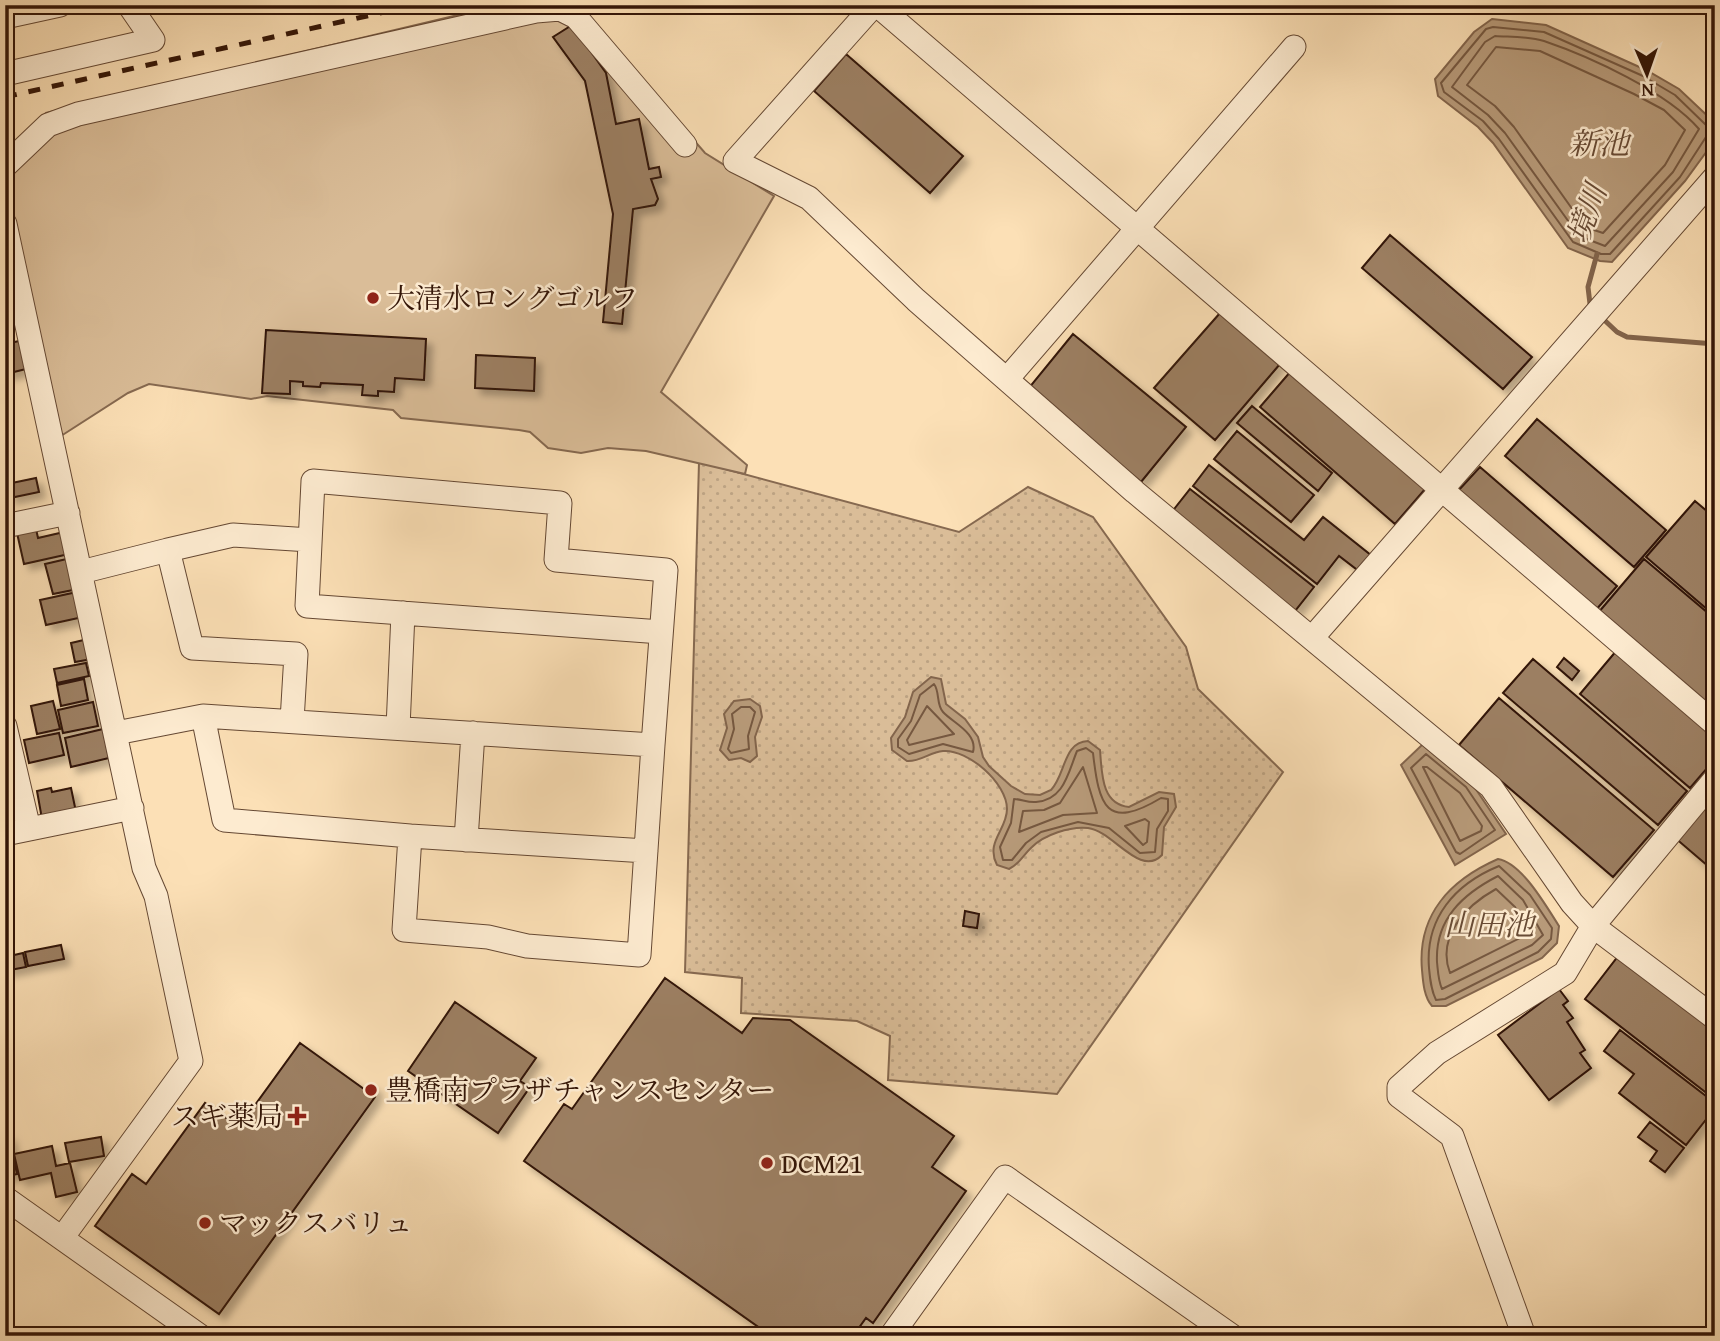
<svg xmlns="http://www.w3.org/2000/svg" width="1720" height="1341" viewBox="0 0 1720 1341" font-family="'Gentium Book Plus','Noto Serif JP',serif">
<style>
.grass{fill:url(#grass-dots);stroke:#866950;stroke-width:2}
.green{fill:#dabd98;stroke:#866950;stroke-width:2}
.water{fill:#b89b7a;stroke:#83654c;stroke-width:2}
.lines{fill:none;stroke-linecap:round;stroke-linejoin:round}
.shore{stroke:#765840;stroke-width:2}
.stream{stroke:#83654c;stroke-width:5}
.building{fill:#9c7f62;stroke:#331507;stroke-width:2;filter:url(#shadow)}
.minor-casing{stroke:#654833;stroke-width:25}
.minor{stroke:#fdebd0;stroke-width:23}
.rail{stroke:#331507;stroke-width:5;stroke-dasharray:12 12;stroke-linecap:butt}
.poi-dot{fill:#8f2418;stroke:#fdebd0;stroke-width:2.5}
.labels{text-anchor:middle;stroke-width:5;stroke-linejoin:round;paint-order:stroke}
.poi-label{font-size:28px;fill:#331507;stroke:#fdebd0;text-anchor:start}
.water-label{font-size:30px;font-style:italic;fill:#684b35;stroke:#fdebd0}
</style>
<defs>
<pattern id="grass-dots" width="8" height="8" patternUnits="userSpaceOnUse" patternTransform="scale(1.75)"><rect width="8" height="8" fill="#dabd98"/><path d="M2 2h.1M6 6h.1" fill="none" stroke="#bca282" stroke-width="1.8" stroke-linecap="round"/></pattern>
<filter id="shadow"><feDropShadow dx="6" dy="6" stdDeviation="3.5" flood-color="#0004"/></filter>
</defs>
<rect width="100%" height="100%" fill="#fce0b6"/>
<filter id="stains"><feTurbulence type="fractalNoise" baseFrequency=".00286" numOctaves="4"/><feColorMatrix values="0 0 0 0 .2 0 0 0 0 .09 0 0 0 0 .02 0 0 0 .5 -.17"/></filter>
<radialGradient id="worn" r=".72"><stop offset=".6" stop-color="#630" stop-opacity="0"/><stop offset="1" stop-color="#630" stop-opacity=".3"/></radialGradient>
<!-- grass -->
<path class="grass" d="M699 462 959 532 1028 487 1093 517 1186 647 1198 689 1283 772 1057 1094 888 1080 890 1036 857 1021 741 1013 742 978 685 972Z"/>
<!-- green -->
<path class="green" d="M500 5H576L705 153 774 196 661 392 747 465 745 474 646 451 608 448 581 453 548 448 530 432 519 430 401 418 393 410 267 396 251 399 149 384 128 393 61 436 13 213 5 203V154L46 113Z"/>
<!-- water -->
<path class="water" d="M1492 19 1546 25 1646 70 1679 89 1715 123V140L1685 181 1612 262 1600 261 1568 248 1493 143 1478 127 1438 96 1435 79 1474 32Z
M931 677 941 679 946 704 965 719 978 737 983 757 989 766 1011 786 1025 794 1040 795 1051 790C1066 774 1063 742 1088 741L1100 750C1102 773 1101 804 1129 807L1159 792 1174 794 1176 807 1164 827 1162 855C1140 878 1113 831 1088 828 1070 826 1044 835 1032 847 1023 855 1020 864 1009 869L997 865C985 842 1007 830 1007 809 1007 783 968 749 943 751 930 752 920 762 907 761L892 750 891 738 905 717 913 692Z
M750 699 760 706 762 717 755 737 757 756 750 762 741 758 729 760 720 750 727 728 724 714 734 701Z
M1424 743 1471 782 1506 834 1455 865 1401 765Z
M1498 859C1522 863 1546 906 1559 926L1557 943 1542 958 1446 1006H1432C1424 997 1423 982 1422 970 1417 915 1450 880 1498 859Z"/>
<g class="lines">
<!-- shore -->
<path class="shore" d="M1495 36C1510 37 1529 36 1544 41 1591 57 1667 92 1699 129L1673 172 1605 246 1579 236 1505 133 1488 115 1452 87 1485 42Z
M1496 47 1540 51 1634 94 1664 110 1685 130 1665 165 1603 233 1585 227 1514 127 1495 106 1467 85Z
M1715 127 1707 126 1675 95 1643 76 1544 32 1493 27 1486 29 1441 83 1444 92 1483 121 1499 139 1573 242 1601 254H1610L1680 177 1706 137 1715 134
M934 684C940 692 936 704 943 712 953 723 978 733 973 752L943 744 909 754 898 747V739L911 721 920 695Z
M927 706 954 734 909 745 907 740Z
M741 707H750L755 712 748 736 749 749 731 753 728 749 734 729 732 714Z
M1086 748 1093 753C1099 806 1106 831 1161 798L1168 799V811L1157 829 1155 852 1140 853 1109 828 1078 822 1041 832 1026 843 1012 860H1003L1000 847 1011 823 1014 799C1021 799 1028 803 1036 802 1064 800 1068 773 1077 751Z
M1426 754 1466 787 1495 830 1460 854 1456 852 1411 768Z
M1083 767 1097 813 1063 815 1019 832 1023 811 1044 810 1060 803Z
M1423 767H1427L1460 793 1482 826 1481 831 1460 841Z
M1145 819 1149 822 1147 842 1143 845 1125 826Z
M1499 866 1530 895 1552 928 1551 939 1538 952 1445 999 1436 1000C1431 990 1430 979 1429 968 1425 918 1455 884 1499 866Z
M1498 876 1523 900 1543 935 1532 945 1442 989C1438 980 1438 971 1437 962 1435 919 1463 894 1498 876Z
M1496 889 1515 907 1530 933 1450 973C1436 936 1467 905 1496 889Z"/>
<!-- stream -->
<path class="stream" d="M1590 304 1588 287 1597 254
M1600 316 1617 332 1627 337 1715 344"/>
</g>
<!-- building -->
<path class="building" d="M572 25 606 73 616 124 639 119 649 169 659 167 661 177 651 179 658 199 655 205 633 209 622 324 603 322 613 214 585 81 553 37Z
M846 54 963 156 930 193 814 91Z
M1390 235 1532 357 1503 389 1362 268Z
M1220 313 1280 364 1215 440 1154 388Z
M266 330 426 339 424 380 395 378 394 392 378 391V396L362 395 363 385 321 383 320 387 303 386V382L290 381V394L262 393Z
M1073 334 1186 427 1141 482 1028 389Z
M24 340 30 368 6 374 5 344Z
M476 355 535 358 534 391 475 388Z
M1291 371 1426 488 1395 524 1260 407Z
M1252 406 1332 473 1318 491 1237 423Z
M1537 419 1666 530 1634 567 1505 456Z
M1237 431 1314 495 1291 522 1214 459Z
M1209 465 1304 540 1323 517 1372 556 1360 572 1339 556 1317 584 1193 486Z
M1480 467 1617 586 1595 611 1458 491Z
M36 478 39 492 10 498 7 484Z
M1190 489 1314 587 1295 611 1171 513Z
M1695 501 1715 518V616L1646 557Z
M36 529 38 538 64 532 69 554 24 564 17 533Z
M71 558 78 589 53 594 45 564Z
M1644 559 1715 619V713L1598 613Z
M77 592 83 617 46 625 40 600Z
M88 639 92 659 75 662 71 643Z
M1617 650 1715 733V759L1690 788 1580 694Z
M1564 658 1579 671 1572 680 1557 667Z
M1533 659 1687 791 1658 825 1503 693Z
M86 663 89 676 57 683 54 669Z
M84 679 88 700 61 706 57 685Z
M1499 698 1654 830 1613 877 1459 745Z
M53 701 60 729 37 734 31 706Z
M93 702 98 726 63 733 58 710Z
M103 729 109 758 71 767 65 738Z
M59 733 64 755 29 763 24 740Z
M51 788 52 792 71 788 76 812 42 819 37 791Z
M1707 798 1715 805V872L1674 837Z
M965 911 979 914 977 928 963 926Z
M61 945 64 959 28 966 25 952Z
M23 953 26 967 5 971V957Z
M1619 955 1715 1029 1713 1098 1585 999Z
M665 978 742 1033 753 1018 790 1020 954 1136 932 1167 966 1191 873 1323 866 1318 853 1336H771L524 1161 564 1104 572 1109Z
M1559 989 1568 1001 1563 1005 1573 1018 1567 1022 1585 1050 1580 1053 1591 1068 1549 1100 1498 1035Z
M455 1002 536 1058 520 1081 530 1087 498 1133 408 1071Z
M1620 1030 1715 1103V1108L1686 1145 1619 1093 1634 1074 1604 1051Z
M300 1043 375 1097 219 1314 95 1226 132 1174 146 1184 205 1103 239 1127Z
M369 1084 377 1090 373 1095 366 1089Z
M1650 1122 1684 1148 1665 1172 1650 1161 1657 1151 1638 1137Z
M9 1135 17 1174 5 1177V1136Z
M101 1137 104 1156 69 1162 65 1143Z
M52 1146 56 1166 70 1163 77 1192 56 1197 51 1173 20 1180 14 1154Z"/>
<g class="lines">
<defs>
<path id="minor" d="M874 5 735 161 809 198 916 300 1135 492 1491 787 1572 903 1593 926 1715 1018
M877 5 1715 724
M5 17 60 5
M5 74 153 40 129 5
M5 166 48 125 78 114 536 11 560 9 576 17 685 145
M5 224 144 868 156 896 191 1061 62 1238
M1007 379 1294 47
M5 526 68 513
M168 550 233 535 310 540
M81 572 168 550 192 648 296 654 292 721
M1312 638 1715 177
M5 726 29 829
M398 728 403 613
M116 733 203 716 653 745 639 955 527 946 488 937 404 930 410 836 224 820 203 716
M653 745 666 570 556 560 560 503 313 481 307 606 661 632
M5 834 132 808
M410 836 646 851
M466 840 473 733
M5 1198 200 1336
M891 1336 1005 1177 1232 1336
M1524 1336 1452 1136 1399 1096V1087L1437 1053 1565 973 1593 926 1715 779"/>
</defs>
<!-- minor casing -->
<use href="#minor" class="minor-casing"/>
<!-- minor -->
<use href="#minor" class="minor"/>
<!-- rail -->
<path class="rail" d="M5 97 416 5"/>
</g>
<!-- markers -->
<g class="poi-dot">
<circle cx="373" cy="298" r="7"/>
<circle cx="371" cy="1090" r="7"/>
<path d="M293.5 1105.5h7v7h7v7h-7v7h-7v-7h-7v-7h7z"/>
<circle cx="767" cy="1163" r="7"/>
<circle cx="205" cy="1223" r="7"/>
</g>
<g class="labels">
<!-- poi labels -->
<g class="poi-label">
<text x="387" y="308">大清水ロングゴルフ</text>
<text x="385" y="1100">豊橋南プラザチャンスセンター</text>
<text x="283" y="1126" text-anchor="end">スギ薬局</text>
<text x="781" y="1173">DCM21</text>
<text x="219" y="1233">マックスバリュ</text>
</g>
<!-- water labels -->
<g class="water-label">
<text x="1599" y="154">新池</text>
<text transform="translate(1587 214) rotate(-70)" y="10">境川</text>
<text x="1489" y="935">山田池</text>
</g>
</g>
<!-- margin -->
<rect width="1720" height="1341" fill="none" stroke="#fce0b6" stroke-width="28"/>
<rect x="7" y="7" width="1706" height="1327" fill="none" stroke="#331507" stroke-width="3.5"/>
<rect x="14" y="14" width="1692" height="1313" fill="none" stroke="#331507" stroke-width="2"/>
<!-- north arrow -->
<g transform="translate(1647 74) rotate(178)" stroke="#fdebd0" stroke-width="5" paint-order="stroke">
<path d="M0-5L12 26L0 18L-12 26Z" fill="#331507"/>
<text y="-10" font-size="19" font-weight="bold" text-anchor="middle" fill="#331507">N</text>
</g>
<rect width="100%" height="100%" filter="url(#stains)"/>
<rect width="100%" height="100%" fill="url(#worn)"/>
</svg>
